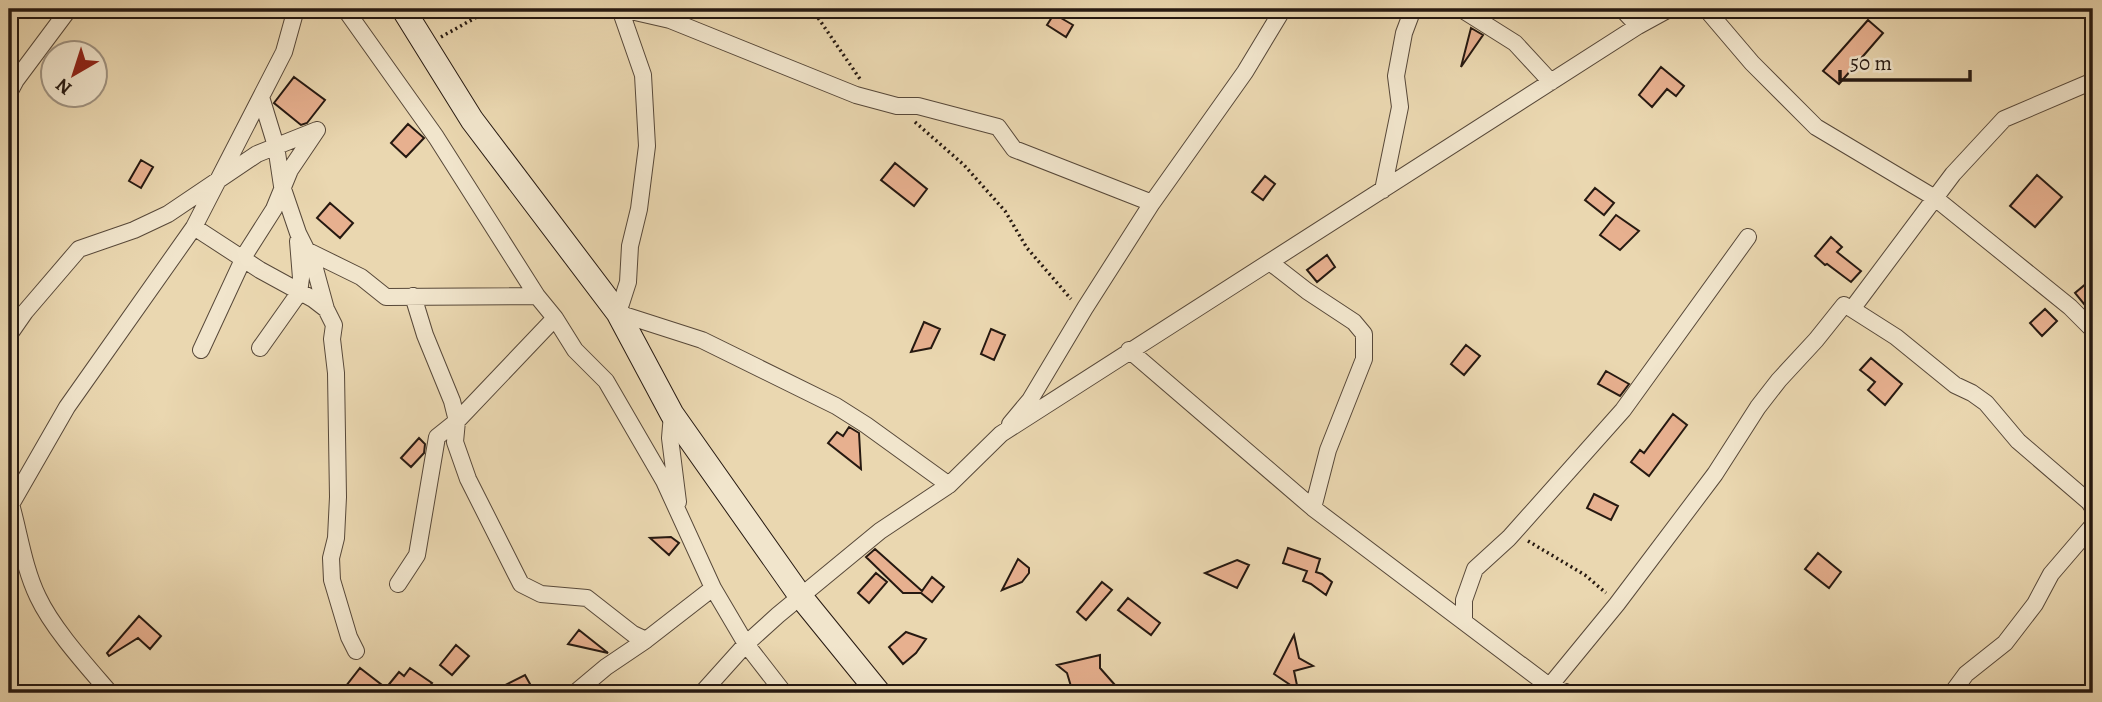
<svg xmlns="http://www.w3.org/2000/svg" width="2102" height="702" viewBox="0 0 2102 702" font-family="Alegreya,serif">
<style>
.building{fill:#e7b08f;stroke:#261911;stroke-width:2}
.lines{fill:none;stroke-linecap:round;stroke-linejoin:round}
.street-casing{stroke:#574839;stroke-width:18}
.secondary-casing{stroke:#261911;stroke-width:25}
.path{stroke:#261911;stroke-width:3.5;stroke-dasharray:2 3.5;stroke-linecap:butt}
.street{stroke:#f1e5cc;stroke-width:16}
.secondary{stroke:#f1e5cc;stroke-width:23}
</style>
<rect width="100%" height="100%" fill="#ead7b0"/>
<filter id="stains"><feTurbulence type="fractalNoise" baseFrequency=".00286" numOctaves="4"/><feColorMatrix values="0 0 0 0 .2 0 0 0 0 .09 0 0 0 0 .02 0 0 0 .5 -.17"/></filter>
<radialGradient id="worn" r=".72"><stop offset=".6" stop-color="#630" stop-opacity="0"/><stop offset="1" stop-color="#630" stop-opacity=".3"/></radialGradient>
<!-- building -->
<path class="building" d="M1054 14 1073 25 1066 37 1047 25Z
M1868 20 1883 33 1839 84 1823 71Z
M1471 28 1483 35 1461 67Z
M1661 67 1684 86 1676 96 1667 89 1652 107 1639 95Z
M294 77 325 100 307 123 301 125 274 103Z
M408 124 424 138 406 157 391 143Z
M141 160 153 167 141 188 129 181Z
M895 163 927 189 914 206 881 180Z
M2037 175 2062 197 2035 227 2010 206Z
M1265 176 1275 184 1263 200 1252 192Z
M1595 188 1614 203 1604 215 1585 200Z
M330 203 353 223 340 238 317 218Z
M1616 215 1639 231 1620 250 1600 235Z
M1831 237 1842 247 1837 252 1861 271 1851 282 1827 264 1825 265 1815 256Z
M1327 255 1335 267 1317 282 1307 270Z
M2093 278V315L2075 293Z
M2045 309 2057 321 2042 336 2030 323Z
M924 322 940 329 931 348 911 352Z
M991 329 1005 335 994 360 981 354Z
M1466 345 1480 356 1464 375 1451 364Z
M1871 358 1902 384 1885 405 1868 390 1875 382 1860 370Z
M1606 371 1629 384 1620 396 1598 384Z
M1673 414 1687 425 1649 476 1631 462 1640 450 1644 453Z
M849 427 859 433 861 469 828 443 837 432 843 436Z
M419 438 425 444 424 453 411 467 401 458Z
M1594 494 1618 506 1611 520 1587 508Z
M671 537 679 543 669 555 650 538Z
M1288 548 1320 559 1316 572 1322 574 1332 582 1326 595 1311 584 1303 581 1307 571 1283 563Z
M875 549 922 591 932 577 944 587 932 602 921 593H903L866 557Z
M1818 553 1841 572 1829 588 1805 569Z
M1018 559 1029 568V573L1022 582 1002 590Z
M1237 560 1249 565 1237 588 1205 573Z
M876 573 887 582 869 603 858 593Z
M1102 582 1112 590 1086 620 1077 612Z
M1128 598 1160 623 1151 635 1118 610Z
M139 616 161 636 150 649 138 638 109 656 107 653Z
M579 630 608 653 568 644Z
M906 632 926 639 916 653 903 664 889 647Z
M1294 635 1299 658 1313 666 1294 671 1298 690 1274 674Z
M456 645 469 656 452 675 440 665Z
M1100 655V668L1115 685 1107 693H1073L1067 673 1057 665Z
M360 668 386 688 399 672 404 676 410 668 432 683 424 693H344L346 686Z
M525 675 535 693H490Z"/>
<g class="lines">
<defs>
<path id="street" d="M345 9 436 137 537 296
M620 9 643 75 647 146 639 209 630 246 628 282 618 313 702 340 836 406 866 425 949 485
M622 9 670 20 856 95 897 106H918L998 127 1014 149 1152 203
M1461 9 1515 43 1551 82
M1622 9 1638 26
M1706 9 1752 63 1816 127 1935 198 2070 307 2093 330
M2093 81 2004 119 1953 174 1852 309 1896 337 1955 385 1972 393 1986 403 2018 441 2089 502 2093 508
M9 93 16 80 69 9
M261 97 276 146 282 186 298 233 314 265 326 309 334 325 332 339 336 373 338 497 336 538 331 558 332 580 349 637 356 651
M1383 190 1400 107 1396 76 1404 33 1413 9
M194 227 260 270 313 299 326 309
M306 250 361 277 386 297 537 296 555 318 575 350 606 381 664 481 713 588 746 644 784 693
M1271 263 1307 291 1354 322 1364 334V359L1328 450 1313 508
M413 296 425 335 452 401 457 421 455 442 468 479 521 584 541 594 587 598 633 634 646 640 713 588
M9 335 25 312 79 249 134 230 168 214 257 154 317 130
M260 348 299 293 301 278 298 241
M201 350 246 253 274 209 290 170 317 130
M1129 350 1313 508 1549 686 1568 693
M672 414 670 438 678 502
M1010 424 1030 400 1085 308 1152 203 1245 72 1283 9
M9 497C19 530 23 566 38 597 53 629 87 666 110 693
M9 508 67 407 194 227 284 52 296 9
M398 584 417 555 437 437 457 421 555 318
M1464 621V600L1475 569 1509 538 1623 410 1748 237
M575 693 606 667 646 640
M702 693 746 644 778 615 880 531 949 485 1001 434 1638 26 1669 9
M1544 693 1617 604 1715 474 1758 407 1779 380 1816 340 1844 305
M1952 693 1966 674 2005 643 2035 604 2051 574 2093 525"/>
<path id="secondary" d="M403 9 472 120 618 313 672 414 801 597 879 693"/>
</defs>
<!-- street casing -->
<use href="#street" class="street-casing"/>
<!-- secondary casing -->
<use href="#secondary" class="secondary-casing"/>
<!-- path -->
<path class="path" d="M812 9 860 79
M441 37 491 9
M915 122 964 165 1005 211 1027 248 1071 299
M1528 541 1585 575 1606 593"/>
<!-- street -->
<use href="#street" class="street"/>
<!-- secondary -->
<use href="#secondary" class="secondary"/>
</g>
<!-- margin -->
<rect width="2102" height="702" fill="none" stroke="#ead7b0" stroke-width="35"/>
<rect x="10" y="10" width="2081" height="681" fill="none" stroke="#261911" stroke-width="3.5"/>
<rect x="18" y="18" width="2067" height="667" fill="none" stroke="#261911" stroke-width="2"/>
<!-- north arrow -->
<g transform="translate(74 74) rotate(219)"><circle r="33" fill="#f1e5cc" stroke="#a09381" stroke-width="2"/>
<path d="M0-5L12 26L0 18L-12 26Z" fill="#8f2418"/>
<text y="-10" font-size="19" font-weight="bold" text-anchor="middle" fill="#261911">N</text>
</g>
<!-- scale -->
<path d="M1840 70v10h130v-10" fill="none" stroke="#261911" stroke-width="3.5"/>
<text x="1850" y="70" font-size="21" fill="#261911" stroke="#f1e5cc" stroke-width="5" paint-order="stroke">50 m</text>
<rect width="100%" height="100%" filter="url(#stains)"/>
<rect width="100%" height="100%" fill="url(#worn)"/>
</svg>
